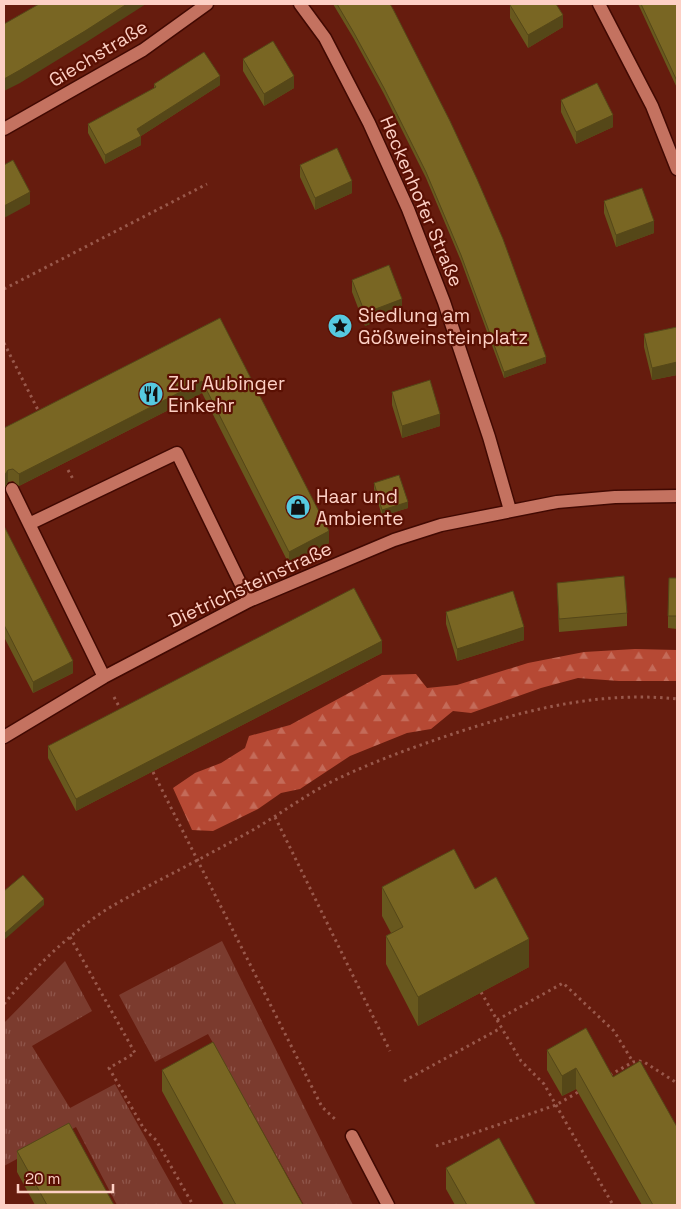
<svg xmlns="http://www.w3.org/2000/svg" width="681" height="1209" viewBox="0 0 681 1209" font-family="'Space Grotesk',sans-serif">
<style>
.grass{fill:url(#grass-tufts)}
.forest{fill:url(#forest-firs)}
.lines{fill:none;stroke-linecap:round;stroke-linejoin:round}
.minor-casing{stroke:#410902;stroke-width:15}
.path{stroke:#99594c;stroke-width:3;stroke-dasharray:2.5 4;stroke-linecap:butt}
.minor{stroke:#c47260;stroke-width:12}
.wall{fill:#68581e}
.shaded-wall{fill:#554718}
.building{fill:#796623;stroke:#554718}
.labels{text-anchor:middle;stroke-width:4.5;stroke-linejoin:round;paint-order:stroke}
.street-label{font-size:19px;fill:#fdd0c5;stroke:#5a1003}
.poi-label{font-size:19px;fill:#fdd0c5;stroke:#5a1003;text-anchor:start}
</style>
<defs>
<pattern id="grass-tufts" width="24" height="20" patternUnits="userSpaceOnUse" patternTransform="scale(1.25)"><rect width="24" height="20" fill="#7b3b2e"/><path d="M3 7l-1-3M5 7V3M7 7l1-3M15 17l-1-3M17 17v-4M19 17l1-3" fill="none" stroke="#8f564b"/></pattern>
<pattern id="forest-firs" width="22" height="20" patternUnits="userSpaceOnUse" patternTransform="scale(1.25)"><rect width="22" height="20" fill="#b64934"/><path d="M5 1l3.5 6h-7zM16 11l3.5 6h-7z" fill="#c46b59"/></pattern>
</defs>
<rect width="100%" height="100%" fill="#661c0e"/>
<!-- grass -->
<path class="grass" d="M222 941 353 1205H304L208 1034 155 1062 119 995Z
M65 961 92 1011 32 1046 70 1108 115 1084 183 1205H117L76 1127 4 1166V1023Z"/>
<!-- forest -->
<path class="forest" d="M635 649 677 650V681H619L578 678 541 688 471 713 453 711 431 729 407 733 350 756 300 789 281 793 258 809 213 831 192 830 173 788 195 773 221 763 245 748 249 736 290 725 382 675 416 674 427 688 457 685 528 663 584 652Z"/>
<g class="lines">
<defs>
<path id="minor" d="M300 4 325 38 369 123 408 209 444 302 489 437 510 510
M599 4 652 106 677 169
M4 129 143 50 207 4
M12 489 104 677
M29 524 177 453 249 601
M4 737 104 677 249 601 394 540 441 525 557 502 615 497 677 496
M352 1136 388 1205"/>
</defs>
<!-- minor casing -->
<use href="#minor" class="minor-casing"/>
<!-- path -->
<path class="path" d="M4 289 207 184
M4 343 38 410
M68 470 73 479
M114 697 122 712
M153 772 322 1107 336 1120
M275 817 390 1051
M70 937 135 1053 109 1068 144 1129 156 1140 193 1205
M481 992 497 1020 563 983 614 1031 633 1062
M4 1004C32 970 65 938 101 913 118 902 136 893 154 883 183 868 213 852 242 836 272 820 299 799 329 783 363 766 400 752 435 740 513 713 594 690 677 699
M497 1020 521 1061 544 1084 613 1205
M610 1075 633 1062 639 1061 644 1062 677 1083
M404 1081 501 1028
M436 1146 556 1105 580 1091"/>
<!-- minor -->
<use href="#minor" class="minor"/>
</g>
<!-- wall -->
<path class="wall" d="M333 4H390L546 363 504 378 461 261 426 178 384 94 354 39Z
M638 4H677V88L640 8Z
M510 5 563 27 528 48 510 18Z
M243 59 294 88 264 106 243 71Z
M154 84 220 85 141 136V145L105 164 88 133V124L154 88Z
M561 100 613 127 576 144 561 112Z
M300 165 352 193 315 210 300 177Z
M604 201 654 233 616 247 604 213Z
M352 280 402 311 365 326 352 292Z
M220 318 329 543 289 564 202 393 19 486 13 481 8 482 5 487V493L4 428Z
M677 327V375L652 380 644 347V334Z
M392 392 440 426 402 438 392 405Z
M374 483 408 508 382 516 374 489Z
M4 526 73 673 33 693 4 637Z
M677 578V629L668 628V616Z
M557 583 627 613V626L559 632Z
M446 612 524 640 457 661 446 624Z
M382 653 76 811 48 758V746Z
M382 887 475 889 529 967 418 1026 386 964V936L391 933 382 916Z
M547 1050 613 1077 677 1205H642L576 1089 562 1096 547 1070Z
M162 1070 303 1205H224L162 1091Z
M17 1151 114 1205H35L17 1172Z
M446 1168 536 1205H455L446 1189Z"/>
<!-- shaded-wall -->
<path class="shaded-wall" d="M127 4H146L85 43 20 83 4 91V79Z
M563 15V27L528 48V35Z
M220 76V85L141 136V145L105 164V155L137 129Z
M294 76V88L264 106V94Z
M613 115V127L576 144V132Z
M352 181V193L315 210V198Z
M30 192V204L4 218V206Z
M654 221V233L616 247V235Z
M402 299V311L365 326V313Z
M546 357V363L504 378V372Z
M677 362V375L652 380V368Z
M202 381V393L19 486V474Z
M440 414V426L402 438V426Z
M8 470V482L5 487V493L4 494V476Z
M408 502V508L382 516V510Z
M329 531V543L289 564V552Z
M524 627V640L457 661V649Z
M382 641V653L76 811V799Z
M73 661V673L33 693V682Z
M44 899V905L4 940V934Z
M529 939V967L418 1026V997Z
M576 1068V1089L562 1096V1076Z"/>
<!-- building -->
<path class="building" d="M39 4H127L85 31 20 70 4 79V24Z
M337 4H390L393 9 450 121 477 179 503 239 546 357 504 372 461 255 426 172 384 88 354 33Z
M512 4H556L563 15 528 35 510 5Z
M641 4H677V81Z
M273 41 294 76 264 94 243 59Z
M204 52 220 76 137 129 141 136 105 155 88 124 156 87 154 84Z
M597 83 613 115 576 132 561 100Z
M337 148 352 181 315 198 300 165Z
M13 160 30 192 4 206V165Z
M642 188 654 221 616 235 604 201Z
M389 265 402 299 365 313 352 280Z
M220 318 329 531 289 552 202 381 19 474 13 469 8 470 4 476 5 481 4 482V428Z
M677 327V362L652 368 644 334Z
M430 380 440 414 402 426 392 392Z
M399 475 408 502 382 510 374 483Z
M4 526 73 661 33 682 4 625Z
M624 576 627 613 559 619 557 583Z
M669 578H677V616H668Z
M354 588 382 641 76 799 48 746Z
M513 591 524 627 457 649 446 612Z
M454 849 475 889 496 877 529 939 418 997 386 936 403 927 382 887Z
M23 875 44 899 4 934V891Z
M586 1028 613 1077 640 1061 677 1127V1205H653L576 1068 562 1076 547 1050Z
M213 1042 303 1205H236L162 1070Z
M69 1123 114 1205H47L17 1151Z
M499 1138 536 1205H467L446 1168Z"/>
<!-- icons -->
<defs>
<symbol id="sight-disc" viewBox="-11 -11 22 22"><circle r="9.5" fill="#56c9e0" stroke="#5a1003"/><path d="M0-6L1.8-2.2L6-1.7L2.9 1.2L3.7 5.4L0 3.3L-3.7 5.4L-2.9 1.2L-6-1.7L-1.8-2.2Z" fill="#111"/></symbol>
<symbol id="restaurant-disc" viewBox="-11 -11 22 22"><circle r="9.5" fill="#56c9e0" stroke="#5a1003"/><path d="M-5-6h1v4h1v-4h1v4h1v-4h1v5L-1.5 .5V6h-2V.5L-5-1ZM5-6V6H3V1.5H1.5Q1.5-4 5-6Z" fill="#111"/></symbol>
<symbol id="shop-disc" viewBox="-11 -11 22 22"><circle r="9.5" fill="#56c9e0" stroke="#5a1003"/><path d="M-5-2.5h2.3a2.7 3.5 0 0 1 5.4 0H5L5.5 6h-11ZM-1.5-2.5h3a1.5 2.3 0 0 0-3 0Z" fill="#111"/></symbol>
</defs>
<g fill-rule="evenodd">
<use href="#sight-disc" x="326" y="312" width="28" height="28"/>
<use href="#restaurant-disc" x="137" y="380" width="28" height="28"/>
<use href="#shop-disc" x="284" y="493" width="28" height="28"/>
</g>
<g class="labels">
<!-- street labels -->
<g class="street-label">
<text transform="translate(98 53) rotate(-31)" y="7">Giechstraße</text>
<text transform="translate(422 201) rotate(67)" y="7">Heckenhofer Straße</text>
<text transform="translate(250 584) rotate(-25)" y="7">Dietrichsteinstraße</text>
</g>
<!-- poi labels -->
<g class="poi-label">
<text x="358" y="322">Siedlung am<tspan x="358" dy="22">Gößweinsteinplatz</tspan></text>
<text x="168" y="390">Zur Aubinger<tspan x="168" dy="22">Einkehr</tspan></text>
<text x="316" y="503">Haar und<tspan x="316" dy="22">Ambiente</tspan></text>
</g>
</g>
<!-- border -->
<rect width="681" height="1209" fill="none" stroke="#fdd0c5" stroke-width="10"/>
<!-- scale -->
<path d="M18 1184v8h95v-8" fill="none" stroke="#fdd0c5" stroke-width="2.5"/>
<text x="25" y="1184" font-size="15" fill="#fdd0c5" stroke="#5a1003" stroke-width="4" paint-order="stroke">20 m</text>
</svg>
